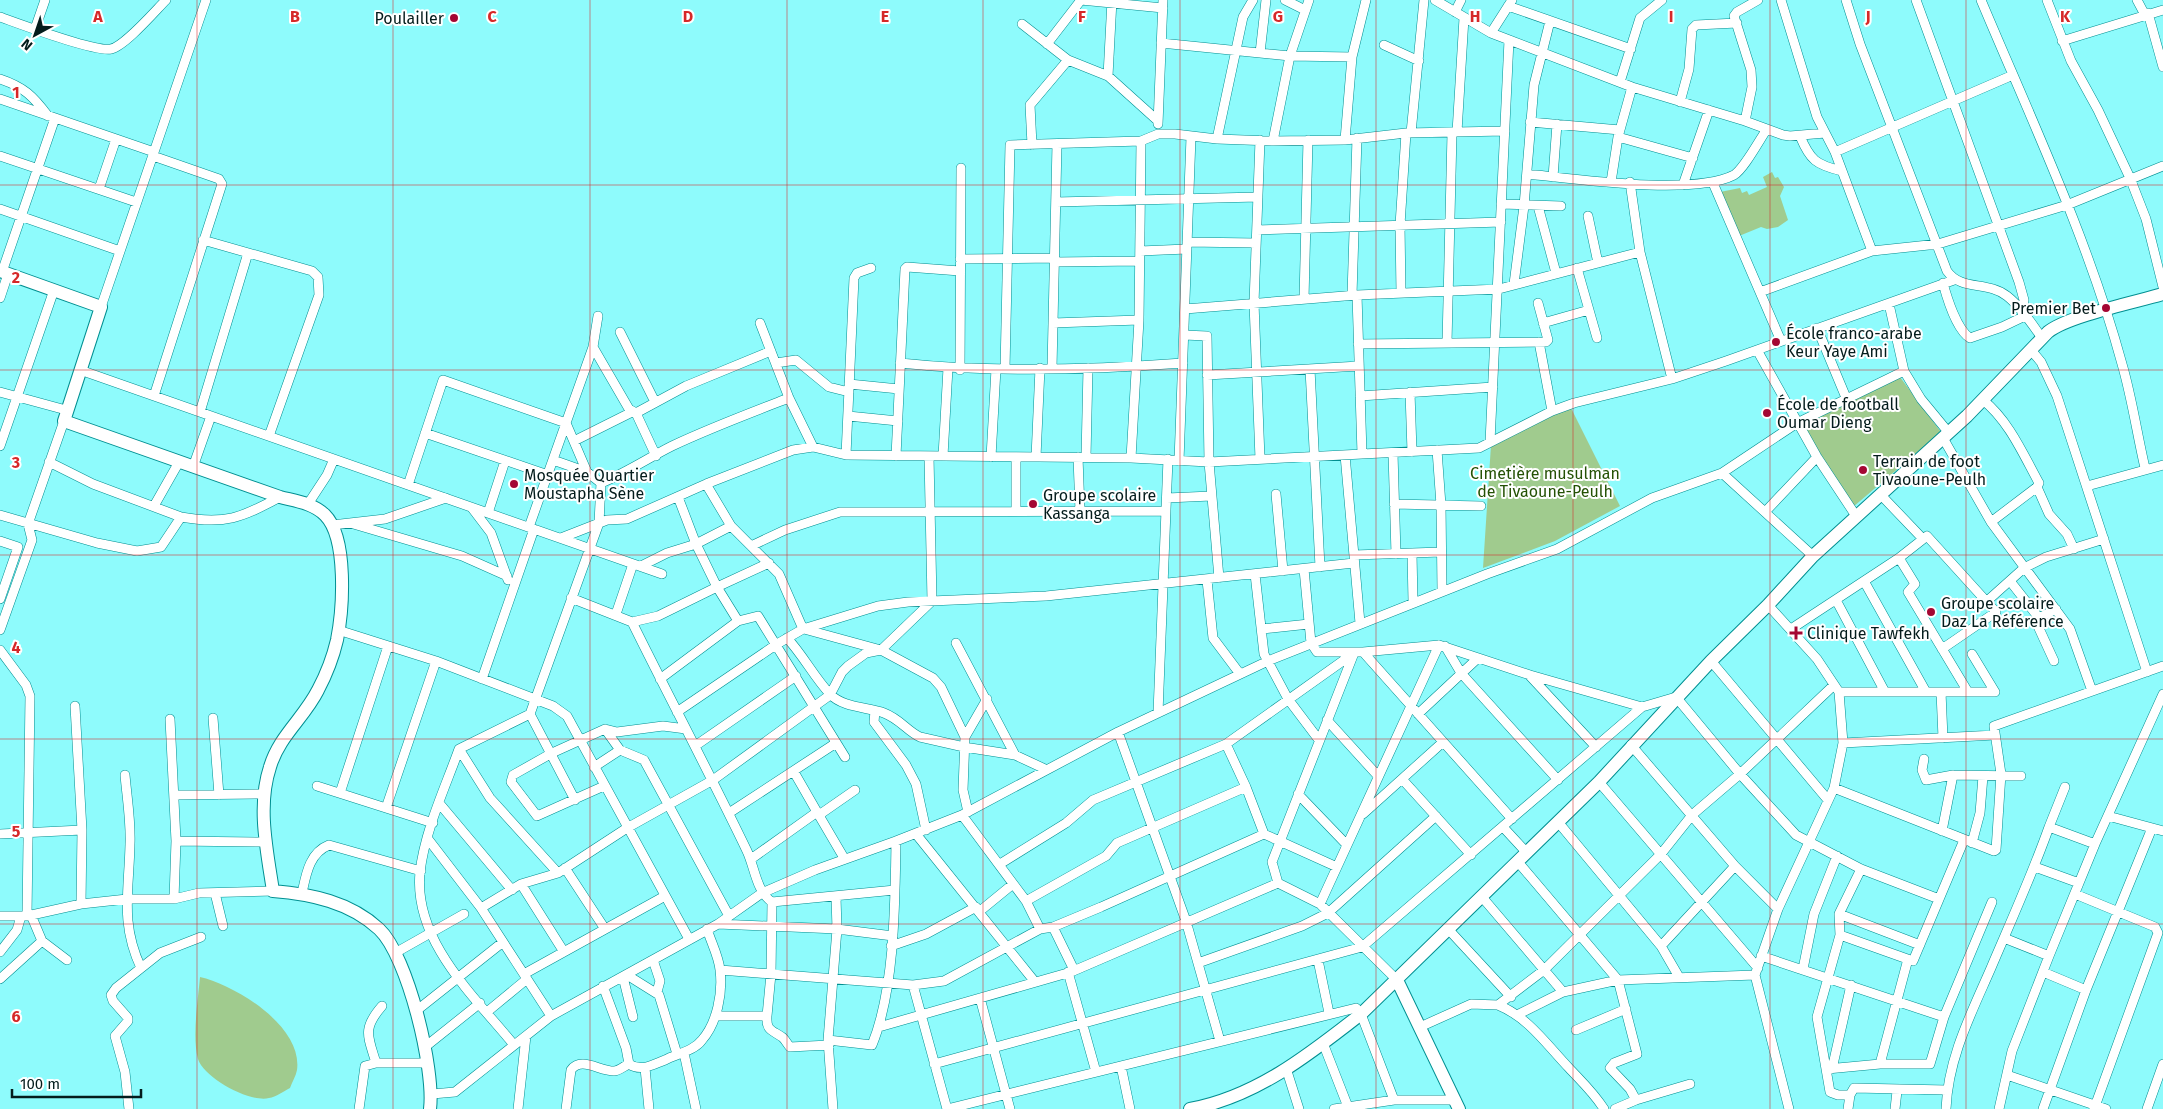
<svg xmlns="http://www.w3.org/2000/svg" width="2163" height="1109" viewBox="0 0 2163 1109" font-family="'Fira Sans',sans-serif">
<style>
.green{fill:#a0cb8e}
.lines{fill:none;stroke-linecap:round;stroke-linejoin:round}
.street-casing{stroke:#018f91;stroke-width:10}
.secondary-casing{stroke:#018f91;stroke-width:14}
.street{stroke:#fff;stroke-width:9}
.secondary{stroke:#fff;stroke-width:12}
.grid{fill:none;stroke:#d62828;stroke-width:1;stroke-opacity:0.55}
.poi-dot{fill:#a40733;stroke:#fff;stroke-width:2}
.labels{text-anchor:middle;stroke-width:4;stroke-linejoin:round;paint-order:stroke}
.poi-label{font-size:16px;fill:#041c1c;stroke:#fff;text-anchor:start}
.park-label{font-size:16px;fill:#245104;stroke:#fff}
.grid-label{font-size:16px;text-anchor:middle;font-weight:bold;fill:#d62828;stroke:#fff;stroke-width:4;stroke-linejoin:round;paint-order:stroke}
</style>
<rect width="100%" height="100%" fill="#8efbfc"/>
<!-- green -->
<path class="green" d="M1772 172 1775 178 1778 177 1784 187 1780 196 1788 220 1778 227 1767 229 1761 227 1739 236 1720 192 1740 188 1742 193 1747 191 1749 195 1767 187 1763 177Z
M1900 377 1941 432 1853 507 1801 426Z
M1570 406 1620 506 1555 541 1483 568 1491 445Z
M200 977C235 985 303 1026 297 1070 296 1076 292 1082 290 1088 284 1091 276 1097 269 1098 250 1103 204 1078 198 1059 192 1037 198 1000 200 977Z"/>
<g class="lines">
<defs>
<path id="street" d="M1081 0 1163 8
M1285 0 1305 10
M1435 0 1491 33 1632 87 1745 121 1783 135 1790 136 1825 133
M1781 0 1817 117 1835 152 1872 251
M1846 0 1860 44 1947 271C1961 291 1988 281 2007 296 2021 307 2032 324 2042 338
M1916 0 2019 282 2024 300 2022 313
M1981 0C2031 119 2088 239 2122 364 2132 398 2137 434 2145 468
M2047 0 2071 61 2098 110 2130 178 2146 219 2163 287
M2137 0 2145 15
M1508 6 1631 49
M1455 12 1461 0
M2148 13 2163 67
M0 17C20 24 94 52 111 49 125 46 155 11 166 0
M1022 24 1068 60 1108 76 1158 121
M35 29 45 0
M1491 33 1512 0
M2062 41 2163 10
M1161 43 1290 56 1352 57
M1047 44 1081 0
M1384 45 1419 61
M1260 53 1266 0
M1108 76 1112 0
M0 79C24 87 33 96 48 116
M1620 82 1640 18 1662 0
M0 99 154 152
M1680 102 1689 69 1692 29 1696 25 1737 23
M1745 121 1752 87 1751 70 1734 16 1737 12 1758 0
M1530 122 1620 130
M1158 124 1163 0
M1457 132 1464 18
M1411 133 1424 0
M1800 136C1810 160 1816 165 1842 171
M1618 137 1693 158
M1217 139 1243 17 1253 0
M1260 140 1254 303 1260 459
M1345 140 1352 57 1366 0
M1273 141 1290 56 1309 0
M1032 145 1030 105 1068 60
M1835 152 2013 75
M0 156 136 202
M153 156 219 179 222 184 154 396
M1527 174C1576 179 1693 196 1734 175 1744 169 1760 139 1767 129
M1553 177 1557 124
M1611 182 1618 137 1632 87
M1630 182 1640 252 1672 379
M1713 183 1781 341
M1683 185 1709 110
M99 189 116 139
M1056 202 1258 197
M1501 204 1561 206
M1538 206 1556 273
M0 209 120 251
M1588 216 1598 263
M1257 230 1501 222
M203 240 312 271 318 277 319 295 269 436
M1187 242 1256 243
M1140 251 1187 249
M960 259 1055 258
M1054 262 1139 261
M1577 268 1597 338
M2 272 55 118
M1943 283C1947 298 1957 330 1970 338L2002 327 2025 316
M1514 284 1524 206 1534 85 1550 21
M1760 292 1872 251 1938 244 2067 205 2163 166
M1401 293 1400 225 1406 133
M1352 295 1357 138
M1357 295 1362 454
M0 298 8 274
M1304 299 1308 140
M1889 304 1904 371 1921 399 1949 433
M101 307 206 0
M1185 309 1357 295 1499 289 1640 252
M760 323 789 398 813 447
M1053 323 1139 320
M1543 323 1589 310
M1817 328 1847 400
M620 332 655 402
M1184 335 1207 336 1209 462 1219 578
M1539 342 1552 411
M1447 343 1452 133
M1358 344 1546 342 1548 340 1538 303
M593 347 629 409 636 413 656 456
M1757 350 1817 457 1856 516
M2031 350 2041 362 2057 396 2147 672
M776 363 796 360 829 387 849 392
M900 363C994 373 1089 370 1183 363
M1052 368 1057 144
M1005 369 1010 145 1141 141 1158 134H1175L1217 139 1273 141 1345 140 1406 133 1505 131
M1310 369 1320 567
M80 370 662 574
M960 370 961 168
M1207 375 1359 366
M849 384 899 389
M0 392 66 410
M1410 392 1412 452
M1360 396 1493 387
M1983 400C2009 421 2023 454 2039 483L2037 487 2049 514 2067 534 2074 549
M200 412 248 253
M636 413 686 386 771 351
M848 416 898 421
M425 433 548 475
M1943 438 1991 522 2070 629 2092 691
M574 441 632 412
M1490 442 1509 40
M0 446 54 290
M1437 450 1441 505 1442 591
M1393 453 1396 554
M846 455 854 278 857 273 871 268
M1345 455 1360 623
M896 456 905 269 907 267 960 271
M943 456 948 368
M991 457 996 369
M1036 457 1040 368
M1078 457 1080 511
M1086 457 1088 368
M1131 458 1139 320 1141 141
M553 460 587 472 601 483
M1179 461 1191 137
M49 462 93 484 181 517
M193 467 211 416
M1722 473 1813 556
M601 483C626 473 648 458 672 446 710 428 750 413 789 398
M706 484 731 526 779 574 803 629
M408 485 443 380 566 423 587 472
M2087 486 2163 465
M1276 494 1283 571
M1880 494 1923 539
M678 497 696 544 731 526
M1167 498 1211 496
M308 504 327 475 334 459
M1394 504 1481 506
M154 506 179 462
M472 508 491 533 508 580
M1016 511V457
M1765 512 1817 457
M488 513 505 461
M0 515 97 543 137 551 161 547 181 517C225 525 241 518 280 497
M1991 522 2037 487
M350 523 462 556 507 576
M332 525 385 519 446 498
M529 527 593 347 598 316
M561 538 607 520 627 519 706 484 793 450 813 447 846 455 1131 458 1209 462 1479 448 1552 411 1574 403 1672 379 1726 361 1954 280
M0 541 18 547 0 599
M751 546 785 530 840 512 1166 511
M1412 553 1413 602
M1354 555 1441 552
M1899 558 1915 584 1908 592 1968 692
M641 566 667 553 696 544 717 587 769 563
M1304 569 1311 643 1317 652H1363L1439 645 1530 675 1642 707
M1255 574 1264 654 1288 699 1319 740
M1207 580 1213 638 1240 674
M1864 581 1926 692
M2010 581 2039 618
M571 598 632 622 658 616 717 587 738 621
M1836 600 1885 692
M1986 602 2024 568 2046 557 2104 539
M1768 605 1817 659 1839 692 1843 743 1834 788 1778 909 1755 975 1789 1109
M616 614 633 564
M632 622C670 699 710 774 747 851 755 868 756 891 772 902L895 890
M804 629 881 650 933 678 941 687 965 737
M1262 629 1309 624
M1791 629 1899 558 1927 536 1996 612 1942 649
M0 630 32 540 28 524 64 421
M338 630 436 661 553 706 567 716 689 939
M787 638C803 655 814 677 830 694 843 708 868 707 884 713 900 719 907 731 920 737L964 747 1015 755 1045 769
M956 643 1015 755
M1445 646 1461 673 1558 780
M0 650 26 685 30 696 27 916
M1363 652 1512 819
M1972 654 1995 692
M1711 661 1828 800
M2054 661 2037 624 2039 618 2056 609
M1530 676 1596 747
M482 679 534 529
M660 679 738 621 758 616 845 757
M1839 692H1995
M1941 692 1943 738
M75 706 82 830 81 904
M875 711 874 722 906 765 916 784 926 830
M677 712 777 644 803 629 878 606 908 602 1046 596 1354 563
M1158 713 1168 459
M530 714 575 800
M1418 714 1478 658
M213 718 219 795
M170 719 176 841 174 899
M1327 720 1378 776
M605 729 620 750 644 760 729 916
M1118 732 1186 921 1220 1041
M1843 743 1995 735
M1226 744 1246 787 1264 834 1337 867
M1631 745 1735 866 1778 909
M695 746 796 676
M459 749 490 798 558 873
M1924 759 1922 770 1926 780 1953 775 2021 776
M594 767 620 750
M794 772 817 812
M125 775C127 798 131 821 130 844 129 892 120 923 141 968
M1402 779 1471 855
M1599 782 1758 968
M317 786 433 823
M604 786 537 816 511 782 513 775 552 753 605 729 617 732 663 726 686 729
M2065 787 2049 827 2095 844
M1834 788 1994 851 1996 850 2001 774 1994 726 2163 666
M340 793 388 646
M1298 794 1347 845
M174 795 264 794
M439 803 512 890
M386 808 436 661
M968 812 963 790 965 737 987 699
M729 813 836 743
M1363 814 1443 742
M819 815 855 790
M962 815 1026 901 1040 929
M2108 816 2163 831
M1558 822 1661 946 1679 977
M1503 827 1527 853
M1942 831 1953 775
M0 834 82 830
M916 834 1035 982
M428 839 481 908 551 1016
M176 841 265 842
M1972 843 1980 813 1983 776
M751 859 817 812 844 858
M1518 862 1618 980 1637 1054 1614 1063 1610 1068 1630 1089 1636 1100
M1000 864 1066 823 1093 800 1226 744 1354 653 1272 862 1278 883 1320 904 1397 980
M2035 867 2079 883
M565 868 605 929
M521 884 564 952
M215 893 223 926
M302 893C306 875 309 853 329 845L421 871
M2075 894 2155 927 2158 933 2094 1109
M1482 897 1563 992
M1026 901 1106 856 1117 843 1246 787
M1320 904 1439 645
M481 908 521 884 558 873 627 828 713 780 830 695 842 672 848 666 866 653 881 650 932 601 929 456
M980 911 1013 884
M1839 914 1920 945
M31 915 42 941 67 960
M0 916H27L81 904 127 899H174L199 893 273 891
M718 924 837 929 893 936
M1053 927 1074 970
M1449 930 1511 997
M1840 935 1913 961 1964 840
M2004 938 2049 956
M891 946 926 934 976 907
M1661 946 1735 866
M0 952 17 930 21 916
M395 953 464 914
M1761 956 1944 1017
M653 960 660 981 657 992
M1318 960 1329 1013
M1198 963 1302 926 1328 913 1436 816
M1803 969 1814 914 1837 856
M720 970 913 985 944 981 1040 929 1053 927 1101 907 1264 834
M1068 972 1096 1072
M2043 972 2086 990
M524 974 665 896
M627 975 659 995 677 1054
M623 977 633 1017
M0 979 42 941
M913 985 947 1109
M603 986 626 1048 629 1064C641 1072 652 1065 665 1060 676 1054 694 1051 702 1040 717 1023 723 993 720 970 719 957 711 942 707 929
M980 998 1010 1109
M1498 1005C1528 1017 1547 1045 1569 1068 1582 1082 1594 1093 1604 1109
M416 1011 503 942
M487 1012 527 979
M1517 1015 1563 992 1618 980 1755 975
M715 1016H767L771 974 772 902
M767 1016C766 1031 772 1030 782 1037 785 1039 787 1044 790 1047L829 1045
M879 1027 1071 972 1278 883
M1420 1027 1471 1004 1498 1005 1544 970 1661 854 1692 815 1740 774 1834 685
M1576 1030 1626 1009
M828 1040 872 1045C895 989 895 902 896 841
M1323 1043 1348 1107
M514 1045C475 997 413 941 420 872 425 830 445 788 459 749L530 714 599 523 601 483
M425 1047 480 1003
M684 1053 696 1109
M376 1063C368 1036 362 1029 382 1006
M934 1064 1362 947 1642 707 1676 697 1740 774 1796 835 1861 869 1939 899
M1880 1064 1908 959
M1121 1066 1130 1109
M645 1068 649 1109
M1286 1068 1299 1109
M1827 1069 1880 1064H1930L1944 1017 1992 902
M1832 1069 1851 985
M2007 1075 2106 1109
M432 1094 455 1092 551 1016 718 924 762 893 815 870 896 841 962 815 1118 732 1268 661 1487 574 1557 549 1652 498 1722 473 1797 423 1904 371
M1850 1095H1838L1830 1092 1817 1017 1840 935 1839 914 1861 869
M129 1109 125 1072 115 1036 128 1021V1018L113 1001 111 995 116 988 160 953 201 937
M359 1109 365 1066 376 1063H428
M518 1109 526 1036
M566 1109 571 1070C581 1056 599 1071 614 1071 619 1071 624 1066 629 1064
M833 1109 828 1040 837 929 836 897
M947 1109 1356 1008 1361 1014 1394 1100
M1334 1109 1394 1100H1456
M1615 1109 1636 1100 1690 1084
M1848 1109 1850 1095 1854 1088 1947 1090
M1895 1109 1897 1091
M1946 1109C1948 1058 1971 1014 1991 968 2011 921 2032 875 2049 827
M1999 1109 2012 1051 2049 956 2095 844 2163 694
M2043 1109 2086 990 2152 828
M2147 1109 2163 1064"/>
<path id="secondary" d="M0 271 101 307 64 421 280 497C295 501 313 503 325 515 348 538 343 610 337 640 333 657 326 675 318 690 304 718 279 736 270 767 257 806 267 851 273 891 311 894 350 902 379 929 408 956 435 1070 430 1109
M1397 980 1459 1109
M1190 1109C1256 1097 1310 1054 1361 1014L1599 782 1711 661 1768 605 1813 556 1967 416 2048 332C2068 316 2136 302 2163 294"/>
</defs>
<!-- street casing -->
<use href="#street" class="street-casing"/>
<!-- secondary casing -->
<use href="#secondary" class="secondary-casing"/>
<!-- street -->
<use href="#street" class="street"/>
<!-- secondary -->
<use href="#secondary" class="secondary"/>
</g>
<!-- grid -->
<path class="grid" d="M197 0V1109M393 0V1109M590 0V1109M787 0V1109M983 0V1109M1180 0V1109M1376 0V1109M1573 0V1109M1770 0V1109M1966 0V1109M0 185H2163M0 370H2163M0 555H2163M0 739H2163M0 924H2163"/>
<!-- markers -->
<g class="poi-dot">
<circle cx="454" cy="18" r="5"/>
<circle cx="2106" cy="308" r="5"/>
<circle cx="1776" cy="342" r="5"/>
<circle cx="1767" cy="413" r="5"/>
<circle cx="1863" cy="470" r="5"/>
<circle cx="514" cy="484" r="5"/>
<circle cx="1033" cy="504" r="5"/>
<circle cx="1931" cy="612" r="5"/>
<path d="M1793.5 625.5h5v5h5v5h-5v5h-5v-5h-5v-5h5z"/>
</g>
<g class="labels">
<!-- poi labels -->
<g class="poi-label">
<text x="444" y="24" text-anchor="end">Poulailler</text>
<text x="2096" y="314" text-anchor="end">Premier Bet</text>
<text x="1786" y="339">École franco-arabe<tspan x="1786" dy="18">Keur Yaye Ami</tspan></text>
<text x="1777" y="410">École de football<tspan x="1777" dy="18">Oumar Dieng</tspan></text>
<text x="1873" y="467">Terrain de foot<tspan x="1873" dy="18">Tivaoune-Peulh</tspan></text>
<text x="524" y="481">Mosquée Quartier<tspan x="524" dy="18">Moustapha Sène</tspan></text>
<text x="1043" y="501">Groupe scolaire<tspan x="1043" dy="18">Kassanga</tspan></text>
<text x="1941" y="609">Groupe scolaire<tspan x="1941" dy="18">Daz La Référence</tspan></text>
<text x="1807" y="639">Clinique Tawfekh</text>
</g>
<!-- park labels -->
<g class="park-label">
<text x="1545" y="479">Cimetière musulman<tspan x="1545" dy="18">de Tivaoune-Peulh</tspan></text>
</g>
</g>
<g class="grid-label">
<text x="98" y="22">A</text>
<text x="295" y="22">B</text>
<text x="492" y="22">C</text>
<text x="688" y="22">D</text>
<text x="885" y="22">E</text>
<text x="1082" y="22">F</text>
<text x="1278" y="22">G</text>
<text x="1475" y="22">H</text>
<text x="1671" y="22">I</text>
<text x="1868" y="22">J</text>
<text x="2065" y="22">K</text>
<text x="16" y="98">1</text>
<text x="16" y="283">2</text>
<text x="16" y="468">3</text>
<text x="16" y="653">4</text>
<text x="16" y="837">5</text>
<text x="16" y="1022">6</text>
</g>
<!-- north arrow -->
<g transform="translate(35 35) rotate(220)" stroke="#ffffff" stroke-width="4" paint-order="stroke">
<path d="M0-4L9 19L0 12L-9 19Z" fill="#041c1c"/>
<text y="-8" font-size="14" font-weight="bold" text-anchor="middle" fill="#041c1c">N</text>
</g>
<!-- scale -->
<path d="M12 1089v8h129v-8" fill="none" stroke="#041c1c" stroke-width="2.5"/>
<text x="20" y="1089" font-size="15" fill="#041c1c" stroke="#ffffff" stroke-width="4" paint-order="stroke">100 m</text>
</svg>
